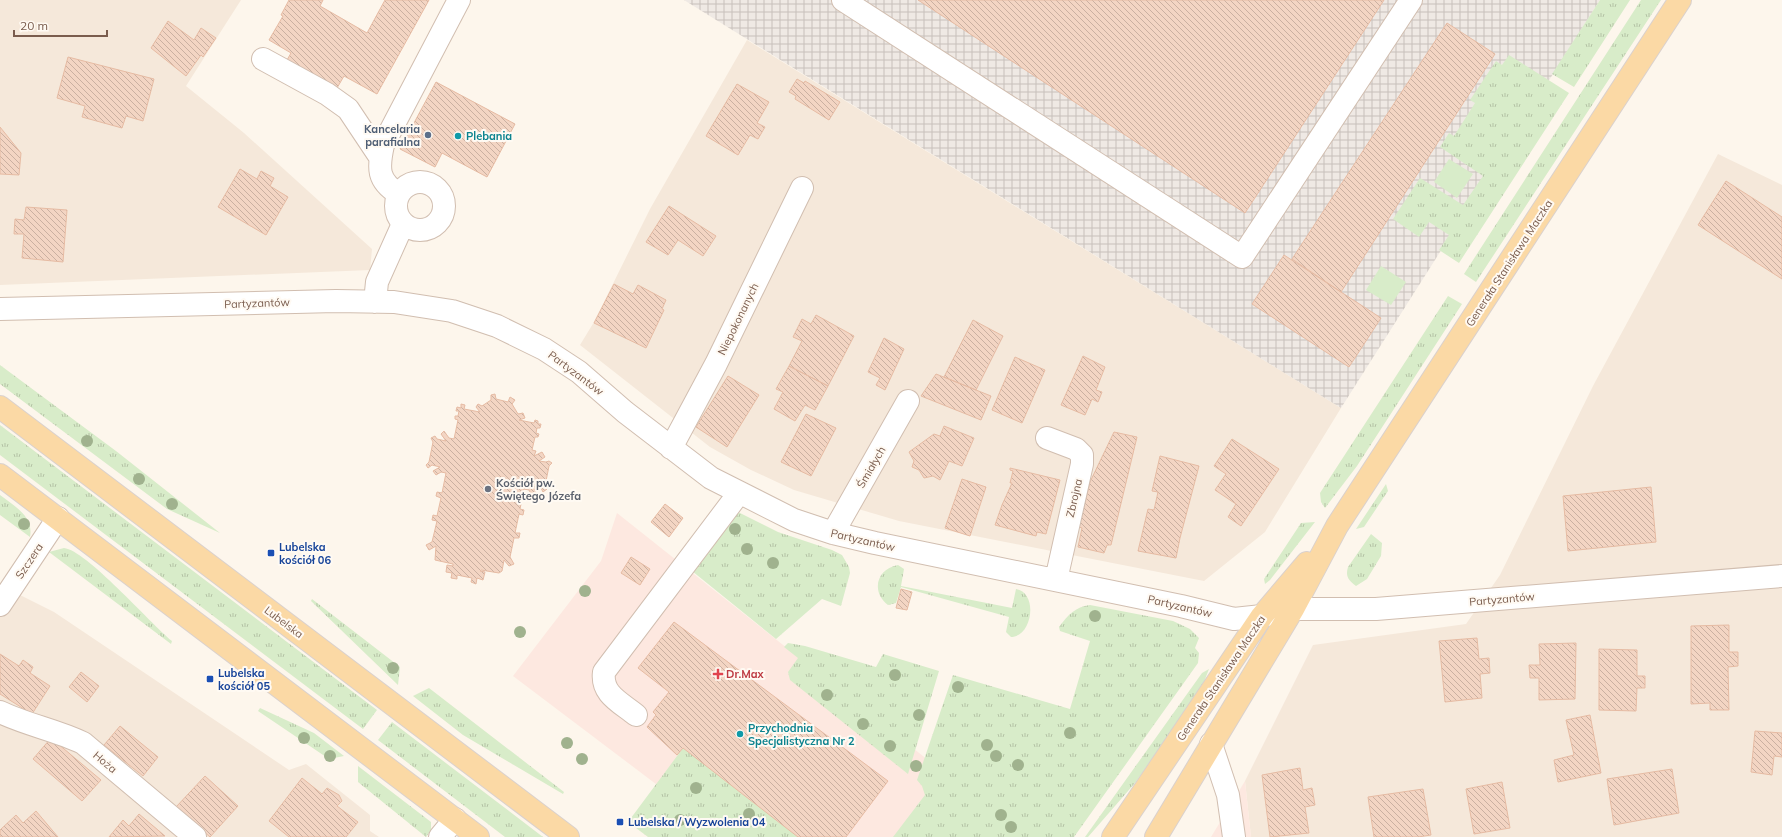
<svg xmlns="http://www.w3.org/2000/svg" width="1782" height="837" viewBox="0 0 1782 837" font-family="Mulish,sans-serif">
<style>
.residential{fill:#f5e8da}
.commercial{fill:#fde8e0}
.industrial{fill:url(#industrial-grid)}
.grass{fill:url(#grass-tufts)}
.green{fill:#d8ecc9}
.building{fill:url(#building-back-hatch);stroke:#e6bba3}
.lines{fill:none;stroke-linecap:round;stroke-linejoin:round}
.minor-casing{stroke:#d1beb0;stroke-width:24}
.major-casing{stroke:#dad1cd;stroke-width:24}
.minor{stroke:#fff;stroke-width:22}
.major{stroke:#fbd9a5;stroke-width:22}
.tree{fill:#a0b28e}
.service-dot{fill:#5c6f8a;stroke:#fffaf3;stroke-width:1.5}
.culture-dot{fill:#0f9aa8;stroke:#fffaf3;stroke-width:1.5}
.worship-dot{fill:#6b7280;stroke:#fffaf3;stroke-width:1.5}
.transit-dot{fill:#1a4fb4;stroke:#fffaf3;stroke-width:1.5}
.health-dot{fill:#e0444e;stroke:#fffaf3;stroke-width:1.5}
.labels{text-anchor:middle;stroke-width:4;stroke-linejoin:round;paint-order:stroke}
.service-label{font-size:11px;font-weight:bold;fill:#4e5e75;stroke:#fffaf3;text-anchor:end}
.culture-label{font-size:11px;font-weight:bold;fill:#0d838f;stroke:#fffaf3;text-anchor:start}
.street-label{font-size:11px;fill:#7a5c4d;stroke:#fffaf3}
.worship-label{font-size:11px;font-weight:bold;fill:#5b616d;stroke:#fffaf3;text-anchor:start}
.transit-label{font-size:11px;font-weight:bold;fill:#164399;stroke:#fffaf3;text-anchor:start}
.health-label{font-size:11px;font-weight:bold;fill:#be3a42;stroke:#fffaf3;text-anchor:start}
</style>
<defs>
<pattern id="industrial-grid" width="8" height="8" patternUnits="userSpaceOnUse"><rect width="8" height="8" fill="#efe9e4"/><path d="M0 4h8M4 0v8" fill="none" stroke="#c7c0bb"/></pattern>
<pattern id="grass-tufts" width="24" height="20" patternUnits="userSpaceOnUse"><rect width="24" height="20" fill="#d8ecc9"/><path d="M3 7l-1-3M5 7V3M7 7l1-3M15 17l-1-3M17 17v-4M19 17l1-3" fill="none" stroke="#b4c2a5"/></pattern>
<pattern id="building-back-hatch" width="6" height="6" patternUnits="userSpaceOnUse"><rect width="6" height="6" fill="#f3d5c3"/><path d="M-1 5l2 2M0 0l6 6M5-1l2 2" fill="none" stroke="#cab0a1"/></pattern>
</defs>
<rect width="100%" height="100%" fill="#fdf6ec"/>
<!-- residential -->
<path class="residential" d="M0 0H241L186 86 244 133 372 249 370 270 0 285Z
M747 40 1341 408 1265 532 1204 581 899 521 794 490 751 470 710 447 580 345 594 322 650 209Z
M1718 154 1782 185V837H1251L1245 781 1313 645 1466 624 1500 575 1593 386Z
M0 585 54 612 289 770 306 764 370 815V831L379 837H0Z"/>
<!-- commercial -->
<path class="commercial" d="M617 513 967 791 935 837H726L513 676 601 561Z
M1245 781 1251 837H1211Z"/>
<!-- industrial -->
<path class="industrial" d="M684 0H1600L1341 408Z"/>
<!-- grass -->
<path class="grass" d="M1600 0H1630L1574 87 1552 74Z
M1641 0H1661L1476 282 1464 274Z
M1509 55 1569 93 1459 263 1439 250 1449 235 1429 222 1419 237 1393 219 1420 178 1463 205 1483 176 1440 147 1449 133 1454 136 1475 103 1470 100 1496 61 1502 65Z
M1448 296 1462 304 1357 466 1325 508 1321 502 1320 493Z
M0 365 116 451 220 533 167 509 0 384Z
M0 425 377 710 363 729 0 455Z
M1386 484 1388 491 1364 527 1356 529Z
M0 495C14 506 34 516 30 537L0 515Z
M734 510 778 532 832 550 842 555 849 567 850 573 841 606 822 599 776 639 692 571Z
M1315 522 1270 580 1265 584 1264 579 1301 523Z
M1371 534 1382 543 1381 556 1367 579 1356 586C1349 580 1345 577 1348 567Z
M64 548C86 550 150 623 172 641L171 644 49 552Z
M898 565 904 569 901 586 1012 608 1016 589C1039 593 1032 637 1011 637L1006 632 1009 617 901 587 896 603 888 605C871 592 876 569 898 565Z
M312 599 400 667 398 685 311 601Z
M1090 605 1173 621 1190 629 1199 638 1195 648 1199 653 1198 663 1074 837H893L925 795 922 786 917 780 953 675 1070 709 1090 641 1060 631 1059 627C1068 615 1075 607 1090 605Z
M788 643 805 646 876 667 883 654 939 671 908 774 790 680 788 672 798 658 784 647Z
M1209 669 1202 687 1135 783 1088 837H1085L1202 673Z
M429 688 564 792 563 794 463 735 413 696Z
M260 708 314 733 344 756 329 759 258 711Z
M392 722 543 837H505L378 740Z
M683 748 798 837H648L628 822Z
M358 766 431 822V830L426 837 358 782Z"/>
<!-- green -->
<path class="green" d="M1449 159 1473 174 1457 198 1434 182Z
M1381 266 1406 282 1391 305 1366 290Z"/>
<!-- building -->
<path class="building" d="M289 0H323L320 6 367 33 385 0H429L377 94 344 76 337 88 287 60 291 53 269 40 283 16 281 15Z
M918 0H1384L1245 213Z
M168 21 194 40 201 28 216 38 203 57 201 55 186 76 151 48Z
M1447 23 1495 54 1341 292 1292 259Z
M68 57 154 79 143 121 126 116 122 128 82 117 85 106 57 98Z
M797 79 804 83 805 81 840 102 829 120 795 99 796 96 789 92Z
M436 82 515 124 487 177 442 153 435 167 400 149Z
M737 84 769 102 757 123 765 127 758 139 750 135 738 155 706 136Z
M0 127 21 153 19 175 0 174Z
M240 169 257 179 261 171 274 178 270 186 288 197 266 235 218 207Z
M1726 181 1782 217V279L1698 225Z
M669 206 716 236 703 256 678 240 668 255 646 242Z
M26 207 67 210 63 262 22 258 24 234H14L15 219 24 220Z
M1284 255 1381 318 1349 367 1252 304Z
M614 284 633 294 638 285 666 300 662 309 664 310 646 348 594 323Z
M816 315 854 336 828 386 789 366 802 341 793 337 802 319 811 324Z
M973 320 1003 336 976 390 944 377Z
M884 338 904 349 885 390 876 385 880 378 868 372Z
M1083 356 1105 367 1096 390 1102 392 1098 402 1092 399 1085 415 1061 405Z
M1015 357 1045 370 1022 423 992 410Z
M789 366 828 386 815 410 805 405 795 421 774 409 783 392 776 389Z
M936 374 991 396 981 420 921 396Z
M728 376 759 395 727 447 696 427Z
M495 394 496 399 508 402 510 397 515 400 512 404 518 414 523 413 525 418 519 420 534 423 535 420 538 421V424H541L540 428H537L536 433 539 434 538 437H535L532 450 536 451 534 456 542 452 545 457 539 461 546 462 549 461 552 463 549 466 545 486 547 489 543 492 541 488 533 487 537 493 532 496 529 490 524 489 520 509 524 510 523 515 519 514 515 533H520L519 538H514L510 557 514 564 509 566 504 560 502 571 499 573 481 570 480 571 485 572 483 580 477 578 476 584 471 582 472 578 457 575V579L451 578 452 573 446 572 447 565 453 566V564L435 560 436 546 429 550 426 545 432 542 437 521 432 520 433 515 437 516 441 498 436 496 437 492 442 493 446 473 441 472 436 475 433 471 440 467 432 465 428 468 426 465 429 462 433 442 431 438 435 436 437 439 446 441 441 434 444 431 449 438 454 439 458 420 455 419V416H458L459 411H456L457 407 461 408V404L465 405 464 409 480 412 476 407 478 404 482 406 491 400V395Z
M806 414 836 428 811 476 781 462Z
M944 426 974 438 962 466 949 461 940 480 933 476 924 478 919 470 912 467 914 461 909 452 934 434 940 436Z
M1114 432 1137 437 1111 545H1107L1104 553 1078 547 1082 528 1079 527 1090 482Z
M1232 439 1279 469 1241 526 1228 517 1236 504 1215 490 1226 474 1214 466Z
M1160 456 1199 466 1180 538 1176 558 1138 551 1148 509 1154 510 1158 492 1152 491Z
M1010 468 1060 480 1046 534 1037 532 1036 536 995 525 1002 505 1012 483H1010L1013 471 1010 470Z
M962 479 986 487 970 536 945 528Z
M1651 487 1656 542 1568 551 1563 496Z
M665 504 683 518 669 537 651 522Z
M631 557 650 569 640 585 621 573Z
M901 589 912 592 907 610 896 608Z
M674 622 888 781 846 837H798L683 748 677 755 647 727 656 715 653 712 669 692 638 668Z
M1729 625V652H1738V666L1728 667 1729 710H1710V703L1691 704V626Z
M1477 638 1479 659 1489 658 1490 673 1480 674 1482 698 1445 702 1439 641Z
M1576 643 1575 699 1539 700V678H1530L1529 665H1540L1539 644Z
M1599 649 1637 650V676H1645V688H1637L1636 711 1599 710Z
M0 654 19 666 23 660 33 667 30 673 50 686 32 714 0 694Z
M81 672 99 686 87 702 69 687Z
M1590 715 1601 773 1558 782 1554 760 1574 755 1566 720Z
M120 726 158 757 143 776 104 745Z
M1755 731 1782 733V757L1774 756 1772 775 1751 772Z
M51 738 101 780 82 801 33 759Z
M1300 768 1303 790 1312 788 1315 805 1305 807 1309 833 1270 837 1262 775Z
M1672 769 1679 813 1614 825 1607 779Z
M205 776 238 806 210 837 176 807Z
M302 778 322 794 327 788 339 795 342 801 337 806 358 822 346 837H289L269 821Z
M1502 782 1510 828 1474 834 1466 789Z
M1423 789 1431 835 1418 837H1374L1368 797Z
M36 811 58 837H0V830L16 815 23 823Z
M139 814 165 836 109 837 123 820 129 826Z"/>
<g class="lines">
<defs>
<path id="minor" d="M843 0 1242 257 1411 0
M263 59 327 94 348 109 380 157
M396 206a24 24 0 1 1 48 0a24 24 0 1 1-48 0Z
M399 194C377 181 378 168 383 145L459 0
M375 302 377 282 403 224
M0 309 336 301 394 302 452 311 497 326 544 349 579 372 625 412 711 478 794 520 833 533 875 543 1181 606 1234 619 1262 616 1293 609H1376L1782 576
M1047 438 1076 449 1082 455V464L1056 580
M671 448 716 364 802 188
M833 533 908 401
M0 605 58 518
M0 712C27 725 56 730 83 743L195 837
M636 715C620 702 601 694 604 672L739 493
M1211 744 1228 795 1234 837
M440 837 455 819"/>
<path id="major" d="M0 407 568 837
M0 475 478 837
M1113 837 1262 616 1307 563
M1156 837 1293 609 1337 526 1680 0"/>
</defs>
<!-- minor casing -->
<use href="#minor" class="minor-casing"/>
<!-- major casing -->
<use href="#major" class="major-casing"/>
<!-- minor -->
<use href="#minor" class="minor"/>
<!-- major -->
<use href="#major" class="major"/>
</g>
<!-- trees -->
<g class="tree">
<circle cx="87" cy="441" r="6"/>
<circle cx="139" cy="479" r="6"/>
<circle cx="172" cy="504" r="6"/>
<circle cx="24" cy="524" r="6"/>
<circle cx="735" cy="529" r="6"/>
<circle cx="747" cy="549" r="6"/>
<circle cx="773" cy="563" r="6"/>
<circle cx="585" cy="591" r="6"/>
<circle cx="1095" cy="616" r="6"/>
<circle cx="520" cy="632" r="6"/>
<circle cx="393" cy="668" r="6"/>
<circle cx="895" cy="675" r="6"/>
<circle cx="958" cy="687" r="6"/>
<circle cx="827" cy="695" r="6"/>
<circle cx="919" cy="715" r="6"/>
<circle cx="863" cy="724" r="6"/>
<circle cx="1070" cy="733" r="6"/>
<circle cx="304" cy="738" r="6"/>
<circle cx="567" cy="743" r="6"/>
<circle cx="987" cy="745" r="6"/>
<circle cx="890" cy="746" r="6"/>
<circle cx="330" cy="756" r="6"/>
<circle cx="996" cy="756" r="6"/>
<circle cx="582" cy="759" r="6"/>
<circle cx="1018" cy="765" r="6"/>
<circle cx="916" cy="766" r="6"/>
<circle cx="696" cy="788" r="6"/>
<circle cx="749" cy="814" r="6"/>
<circle cx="1001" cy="815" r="6"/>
<circle cx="680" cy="820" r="6"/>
<circle cx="1011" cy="827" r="6"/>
</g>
<!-- markers -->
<circle class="service-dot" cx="428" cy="135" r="4"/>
<g class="culture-dot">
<circle cx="458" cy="136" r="4"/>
<circle cx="740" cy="734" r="4"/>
</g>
<circle class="worship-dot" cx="488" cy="489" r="4"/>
<g class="transit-dot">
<rect x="267" y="549" width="8" height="8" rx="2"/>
<rect x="206" y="675" width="8" height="8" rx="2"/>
<rect x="616" y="818" width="8" height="8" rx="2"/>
</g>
<path class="health-dot" d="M716 668h4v4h4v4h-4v4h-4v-4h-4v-4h4z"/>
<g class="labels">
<!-- service labels -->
<g class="service-label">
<text x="420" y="133">Kancelaria<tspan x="420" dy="13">parafialna</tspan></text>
</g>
<!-- culture labels -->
<g class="culture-label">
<text x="466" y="140">Plebania</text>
<text x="748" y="732">Przychodnia<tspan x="748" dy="13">Specjalistyczna Nr 2</tspan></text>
</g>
<!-- street labels -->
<g class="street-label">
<text transform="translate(1509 263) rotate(-57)" y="4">Generała Stanisława Maczka</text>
<text transform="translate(257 303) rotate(-2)" y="4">Partyzantów</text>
<text transform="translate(738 319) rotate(-64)" y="4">Niepokonanych</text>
<text transform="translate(576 373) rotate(37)" y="4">Partyzantów</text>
<text transform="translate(871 467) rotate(-60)" y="4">Śmiałych</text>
<text transform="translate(1074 498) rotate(-77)" y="4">Zbrojna</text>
<text transform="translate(863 540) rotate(13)" y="4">Partyzantów</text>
<text transform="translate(29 561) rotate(-56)" y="4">Szczera</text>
<text transform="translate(1502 599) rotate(-5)" y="4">Partyzantów</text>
<text transform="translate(1180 606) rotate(13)" y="4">Partyzantów</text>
<text transform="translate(284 622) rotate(37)" y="4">Lubelska</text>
<text transform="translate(1221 678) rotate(-56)" y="4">Generała Stanisława Maczka</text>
<text transform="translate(105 762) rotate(40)" y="4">Hoża</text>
</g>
<!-- worship labels -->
<g class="worship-label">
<text x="496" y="487">Kościół pw.<tspan x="496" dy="13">Świętego Józefa</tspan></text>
</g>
<!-- transit labels -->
<g class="transit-label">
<text x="279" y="551">Lubelska<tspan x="279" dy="13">kościół 06</tspan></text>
<text x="218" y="677">Lubelska<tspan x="218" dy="13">kościół 05</tspan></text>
<text x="628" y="826">Lubelska / Wyzwolenia 04</text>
</g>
<!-- health labels -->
<g class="health-label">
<text x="726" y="678">Dr.Max</text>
</g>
</g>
<!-- scale -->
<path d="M14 30v6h93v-6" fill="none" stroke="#7a5c4d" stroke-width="2"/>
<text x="20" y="30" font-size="12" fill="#7a5c4d" stroke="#fffaf3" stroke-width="3" paint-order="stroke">20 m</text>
</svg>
